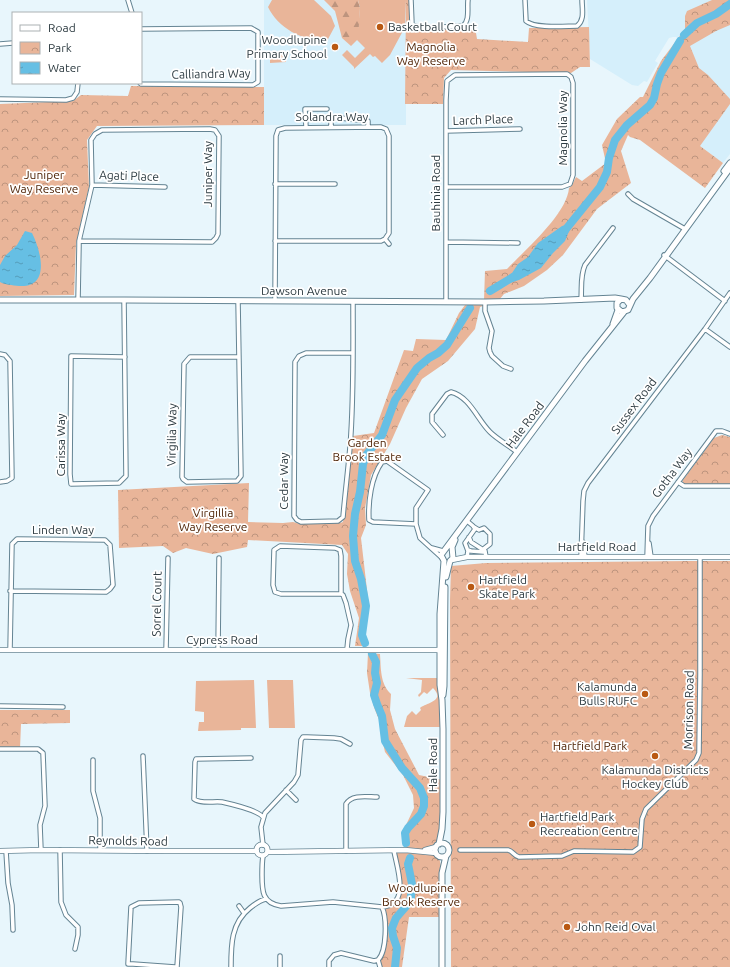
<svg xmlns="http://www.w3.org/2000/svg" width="730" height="967" viewBox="0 0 730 967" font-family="Ubuntu,sans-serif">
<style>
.built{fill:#d5effb}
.grass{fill:#e9b599}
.forest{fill:url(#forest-firs)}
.park{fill:url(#park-crowns)}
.water{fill:url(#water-ripples)}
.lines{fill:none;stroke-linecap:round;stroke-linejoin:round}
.river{stroke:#66bfe4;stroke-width:8}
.minor-casing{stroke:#648493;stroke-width:5.5}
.tertiary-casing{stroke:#648493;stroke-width:6}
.secondary-casing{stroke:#648493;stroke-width:7}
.minor{stroke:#fff;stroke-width:3.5}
.tertiary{stroke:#fff;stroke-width:4.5}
.secondary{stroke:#fff;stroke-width:5}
.poi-dot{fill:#b95913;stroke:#fff;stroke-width:1.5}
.labels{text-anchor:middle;stroke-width:3.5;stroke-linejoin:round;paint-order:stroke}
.poi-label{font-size:12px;fill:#2d3b41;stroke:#fff;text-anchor:start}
.park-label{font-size:12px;fill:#4b1f01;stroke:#fff}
.street-label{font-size:12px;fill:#2d3b41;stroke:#fff}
</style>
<defs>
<pattern id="forest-firs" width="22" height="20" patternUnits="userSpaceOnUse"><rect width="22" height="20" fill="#e9b599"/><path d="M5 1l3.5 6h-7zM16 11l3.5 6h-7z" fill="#bd947e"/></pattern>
<pattern id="park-crowns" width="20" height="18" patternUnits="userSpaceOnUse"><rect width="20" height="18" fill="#e9b599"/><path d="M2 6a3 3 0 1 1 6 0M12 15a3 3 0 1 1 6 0" fill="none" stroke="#bd947e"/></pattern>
<pattern id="water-ripples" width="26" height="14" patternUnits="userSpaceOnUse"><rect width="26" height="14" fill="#66bfe4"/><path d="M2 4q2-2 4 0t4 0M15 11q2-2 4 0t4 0" fill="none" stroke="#549cba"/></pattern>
</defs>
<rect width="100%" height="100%" fill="#e8f6fc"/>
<!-- built -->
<path class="built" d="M264 0H406V125H264Z
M587 0H730V154L723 163 693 141 704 76 684 43 676 37H673L669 38 655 61 658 63 647 82 644 81 638 86 632 85 590 59Z"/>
<!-- grass -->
<path class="grass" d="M272 0H314L331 16 335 26 327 41C304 42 278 28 268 7Z
M358 0H406L405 27 390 55 382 63 375 56 373 57 370 54 354 69V67L342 55 347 50 355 58 365 48 357 40 360 8Z
M286 52V62L270 63V53Z
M406 678H440L443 727H404L407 716 412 711 416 715 421 710 420 708C426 703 446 701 433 688L427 694 424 692 419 697 418 695 421 692 422 680Z
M254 680 256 728H241V730L198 731 199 722H204V712L195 711 196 681Z
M267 680H293L295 728H269Z"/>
<!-- forest -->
<path class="forest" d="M324 0H358L360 8 358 39 351 46 342 38 335 11Z"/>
<!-- park -->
<path class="park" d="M406 0H412L413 23 419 28H469L476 33 477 39 528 42 529 28 589 27 590 67H580L571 73 451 70 444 78 443 104H405Z
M712 0H730V25L716 31 690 46 699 68 708 75 730 99V104L700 146 723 163 705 188 640 140 630 137 628 135 621 151 631 183 597 209 563 255 547 270 524 286 504 294 499 300 480 307 475 329 448 361 422 379 406 408 390 444 371 475 365 508 366 525 361 538 369 607 362 646H355L359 618 350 591 347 574 348 554 342 545 248 540 247 547 213 554 186 548 173 553 163 546 119 548 118 490 249 483 248 522 283 523 293 522 300 524 340 523 343 522 353 436 374 433 404 350 413 351 416 339 446 340 459 313 468 301 484 300 485 271 507 269C525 250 567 214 569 188L572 185 576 177 582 181 606 163 602 145 617 119 640 97H643L661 61 685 29V16L687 11Z
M131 86 264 87V125L97 126 87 140 89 187 76 244 74 295 0 296V104L73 101 81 95 128 96Z
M722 435 730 437V485H684L682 483 683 480 714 438Z
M689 561H730V967H451L450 600 451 566 486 563Z
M368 653 380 654C381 668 380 684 391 694L390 710 395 729 419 775 443 780 442 829 435 850 439 856 442 873V917H409L402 967H380L378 960 381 957 386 926 385 907 394 902 400 891 394 851 405 850 406 825 414 808 413 795 403 775 385 752 381 735 380 722 375 710 370 693 367 673Z
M0 710H70V723L21 724 20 749H0Z"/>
<!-- water -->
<path class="water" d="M566 225 569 226 570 229 565 241 553 253 541 268 519 280 506 284 504 281 512 273 518 264 528 257 538 243 562 226Z
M25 231 32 233C41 251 51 288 19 286 12 285 5 285 0 282V265L5 256 17 245Z"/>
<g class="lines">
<!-- river -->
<path class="river" d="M684 35 697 23 716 14 730 4
M562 234 600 187 607 172 609 158 615 140 627 125 650 105 654 98 657 84 661 73 680 41
M490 291 513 277
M365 643 362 635 366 606 361 579 355 561 353 536 355 514 360 492 363 464 367 454 382 435 395 400 417 368 429 358 438 353 447 345 470 308
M372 654 376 662 375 673 377 683 374 695 377 704 382 716 385 741 402 768 420 788 424 798V806L421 814 408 828 405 833 406 843
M395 967 397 948 393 936 392 928 396 918 409 903 411 897 412 884 408 864 410 858"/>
<defs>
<path id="minor" d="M128 0 132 13
M411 0 412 24 419 28 463 26C470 20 467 9 468 0
M525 0 526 21C535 29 565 26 577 26 585 20 582 9 582 0
M0 44 13 43
M140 83 141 84 253 85 258 82V32L251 28 141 29
M0 99 66 100 73 98 77 92 78 83
M306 127 305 109H327
M331 127V117L368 121V127
M446 131 520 129
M275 184H335
M92 185 165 187
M628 194 633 199 685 229
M385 239 389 244
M275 241H381L385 239 389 233V136L386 129 381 127 285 128 278 130 276 136 275 300
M447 242 518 243
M664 255 725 301
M78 300 79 246V241L92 185 91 140 95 134 102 130 210 129 215 130 219 136 218 234 216 238 212 242 79 241
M124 300 126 476 119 483 71 484 70 474 71 356 125 357
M581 300C582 287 580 276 585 265L613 228
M238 301 241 476 237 481 187 482 183 479 182 477 184 364 190 357H239
M353 301C353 349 354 399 350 447 348 470 345 494 343 517L338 521 301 522 297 520 294 516 295 362 299 356 306 353H353
M446 301V100L447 81 455 75 567 74 571 77 573 83V175L570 184 562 187H446
M485 302V311L492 331 489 348 490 352 492 356 503 366 511 369
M705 329 730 347
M0 354 5 355 10 361 12 478 7 481 0 482
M443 435 432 422V414L447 394 451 392C470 397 477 419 490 432 497 439 508 445 517 452
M678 482 684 486H730
M467 521 473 526 475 529 465 543 468 551 467 557
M416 524 373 522 369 520C368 502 371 477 382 462L387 461 428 490 416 508V524L420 538 441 557
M474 527 479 530 484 528 490 534V544L481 551
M469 537 471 542 485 551 486 557
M583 542 585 557
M649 543 651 557
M432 548 443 551
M468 550 471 551 483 552
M581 557 583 501 584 491 588 483 705 329 730 293
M647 557 648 526 653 516 716 431H722L730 434
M341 594H281L275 592 273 585 274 550 280 546 335 548 340 550 341 556V594L343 595 346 603 351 625 348 639 347 649
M10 650 12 544 17 539 105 540 110 545 113 585 110 589 106 592 10 591
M166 650 168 558
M218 650 219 558
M0 706 63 707
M0 749H38L43 753 45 806 40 825 41 850
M143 756 147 851
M251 758 196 759 195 762 194 799C200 804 214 801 222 802 231 804 257 810 263 817
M93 760V791L100 818V850
M286 790 296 800
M263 845 261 827 265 813 294 782 298 775 301 740 303 737H307L334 738 341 739 350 744
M60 850 61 902 66 915 78 927V935L75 949
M460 850H508C513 851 514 856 519 857L562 856 574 851 633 852 640 847 642 819 646 809 696 760 699 753 700 674V558
M6 851 8 883 12 905 13 930
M346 851V804C352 794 367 797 377 797
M263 856C262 862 262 869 262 875 262 891 262 903 281 906L333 902 382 907C411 905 397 868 394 851
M239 906 244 913
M133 964H128L131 907 139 903 179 902 180 903 181 907 177 967
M133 964 175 967
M231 967C231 945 231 923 250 908 255 904 260 900 266 899
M280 967V956
M329 967V961L334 955 341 953 374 961 378 960
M380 967 378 960C387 951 387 918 382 907"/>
<path id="tertiary" d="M452 560 467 557H730
M0 650H442
M256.5 850a5.5 5.5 0 1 1 11 0a5.5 5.5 0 1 1-11 0Z
M425 850 436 847
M0 851 41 850 165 851H257
M268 852 405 850 436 853"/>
<path id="secondary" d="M724 171 730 163
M0 300H124L485 302 544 301 615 298 621 299
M629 304 626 300 621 299 617 303V308L622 312 628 310 633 299 650 278 730 168
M613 324 618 310
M446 577 450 561 453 558 452 547 455 540
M443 695 444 686 445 587
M435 850a7 7 0 1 1 14 0a7 7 0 1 1-14 0Z
M439 844 442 829 443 812V729L442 700 440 685V614L444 561 441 555 585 361 624 312
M442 967V873L446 856"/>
</defs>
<!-- minor casing -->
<use href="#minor" class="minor-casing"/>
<!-- tertiary casing -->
<use href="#tertiary" class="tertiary-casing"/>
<!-- secondary casing -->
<use href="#secondary" class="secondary-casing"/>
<!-- minor -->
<use href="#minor" class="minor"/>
<!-- tertiary -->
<use href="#tertiary" class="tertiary"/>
<!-- secondary -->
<use href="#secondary" class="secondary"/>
</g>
<!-- markers -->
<g class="poi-dot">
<circle cx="380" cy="27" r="4"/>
<circle cx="335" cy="47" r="4"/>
<circle cx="471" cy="587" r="4"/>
<circle cx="645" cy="694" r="4"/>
<circle cx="655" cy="756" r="4"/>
<circle cx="532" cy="824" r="4"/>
<circle cx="567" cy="927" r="4"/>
</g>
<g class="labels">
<!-- poi labels -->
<g class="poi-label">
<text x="388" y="31">Basketball Court</text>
<text x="327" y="44" text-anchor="end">Woodlupine<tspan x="327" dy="14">Primary School</tspan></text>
<text x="479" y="584">Hartfield<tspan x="479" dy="14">Skate Park</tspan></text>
<text x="637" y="691" text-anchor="end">Kalamunda<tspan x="637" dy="14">Bulls RUFC</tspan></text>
<text x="655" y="774" text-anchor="middle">Kalamunda Districts<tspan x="655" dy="14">Hockey Club</tspan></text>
<text x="540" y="821">Hartfield Park<tspan x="540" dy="14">Recreation Centre</tspan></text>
<text x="575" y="931">John Reid Oval</text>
</g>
<!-- park labels -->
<g class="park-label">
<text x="431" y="51">Magnolia<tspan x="431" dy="14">Way Reserve</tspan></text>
<text x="44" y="179">Juniper<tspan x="44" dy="14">Way Reserve</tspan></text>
<text x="367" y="447">Garden<tspan x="367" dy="14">Brook Estate</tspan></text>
<text x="213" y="517">Virgillia<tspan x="213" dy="14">Way Reserve</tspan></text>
<text x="590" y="750">Hartfield Park</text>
<text x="421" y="892">Woodlupine<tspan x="421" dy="14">Brook Reserve</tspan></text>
</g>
<!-- street labels -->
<g class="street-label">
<text transform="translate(211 74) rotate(-1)" y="4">Calliandra Way</text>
<text x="332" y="121">Solandra Way</text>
<text transform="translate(483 120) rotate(-2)" y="4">Larch Place</text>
<text transform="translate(563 128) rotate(-90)" y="4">Magnolia Way</text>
<text transform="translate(208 174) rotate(-90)" y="4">Juniper Way</text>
<text transform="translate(129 176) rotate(2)" y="4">Agati Place</text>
<text transform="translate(436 193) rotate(-90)" y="4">Bauhinia Road</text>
<text x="304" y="295">Dawson Avenue</text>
<text transform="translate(634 406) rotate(-53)" y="4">Sussex Road</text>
<text transform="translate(525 425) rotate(-53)" y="4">Hale Road</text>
<text transform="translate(172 435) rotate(-89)" y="4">Virgilia Way</text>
<text transform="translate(61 445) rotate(-90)" y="4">Carissa Way</text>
<text transform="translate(672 473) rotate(-53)" y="4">Gotha Way</text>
<text transform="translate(284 481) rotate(-90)" y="4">Cedar Way</text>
<text x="63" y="534">Linden Way</text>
<text x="597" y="551">Hartfield Road</text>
<text transform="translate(157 604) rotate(-89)" y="4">Sorrel Court</text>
<text x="222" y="644">Cypress Road</text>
<text transform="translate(689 710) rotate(-89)" y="4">Morrison Road</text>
<text transform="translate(433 765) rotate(-90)" y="4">Hale Road</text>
<text transform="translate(128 841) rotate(1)" y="4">Reynolds Road</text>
</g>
</g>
<!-- legend -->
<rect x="12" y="12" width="130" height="72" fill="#ffffff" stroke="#abb1b3"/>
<rect x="20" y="25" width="20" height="6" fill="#ffffff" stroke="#abb1b3"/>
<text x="48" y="32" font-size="12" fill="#2d3b41">Road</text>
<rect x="20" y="42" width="20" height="12" fill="url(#park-crowns)" stroke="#abb1b3"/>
<text x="48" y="52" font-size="12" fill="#2d3b41">Park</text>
<rect x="20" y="62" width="20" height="12" fill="url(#water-ripples)" stroke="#abb1b3"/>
<text x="48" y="72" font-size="12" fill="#2d3b41">Water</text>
</svg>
